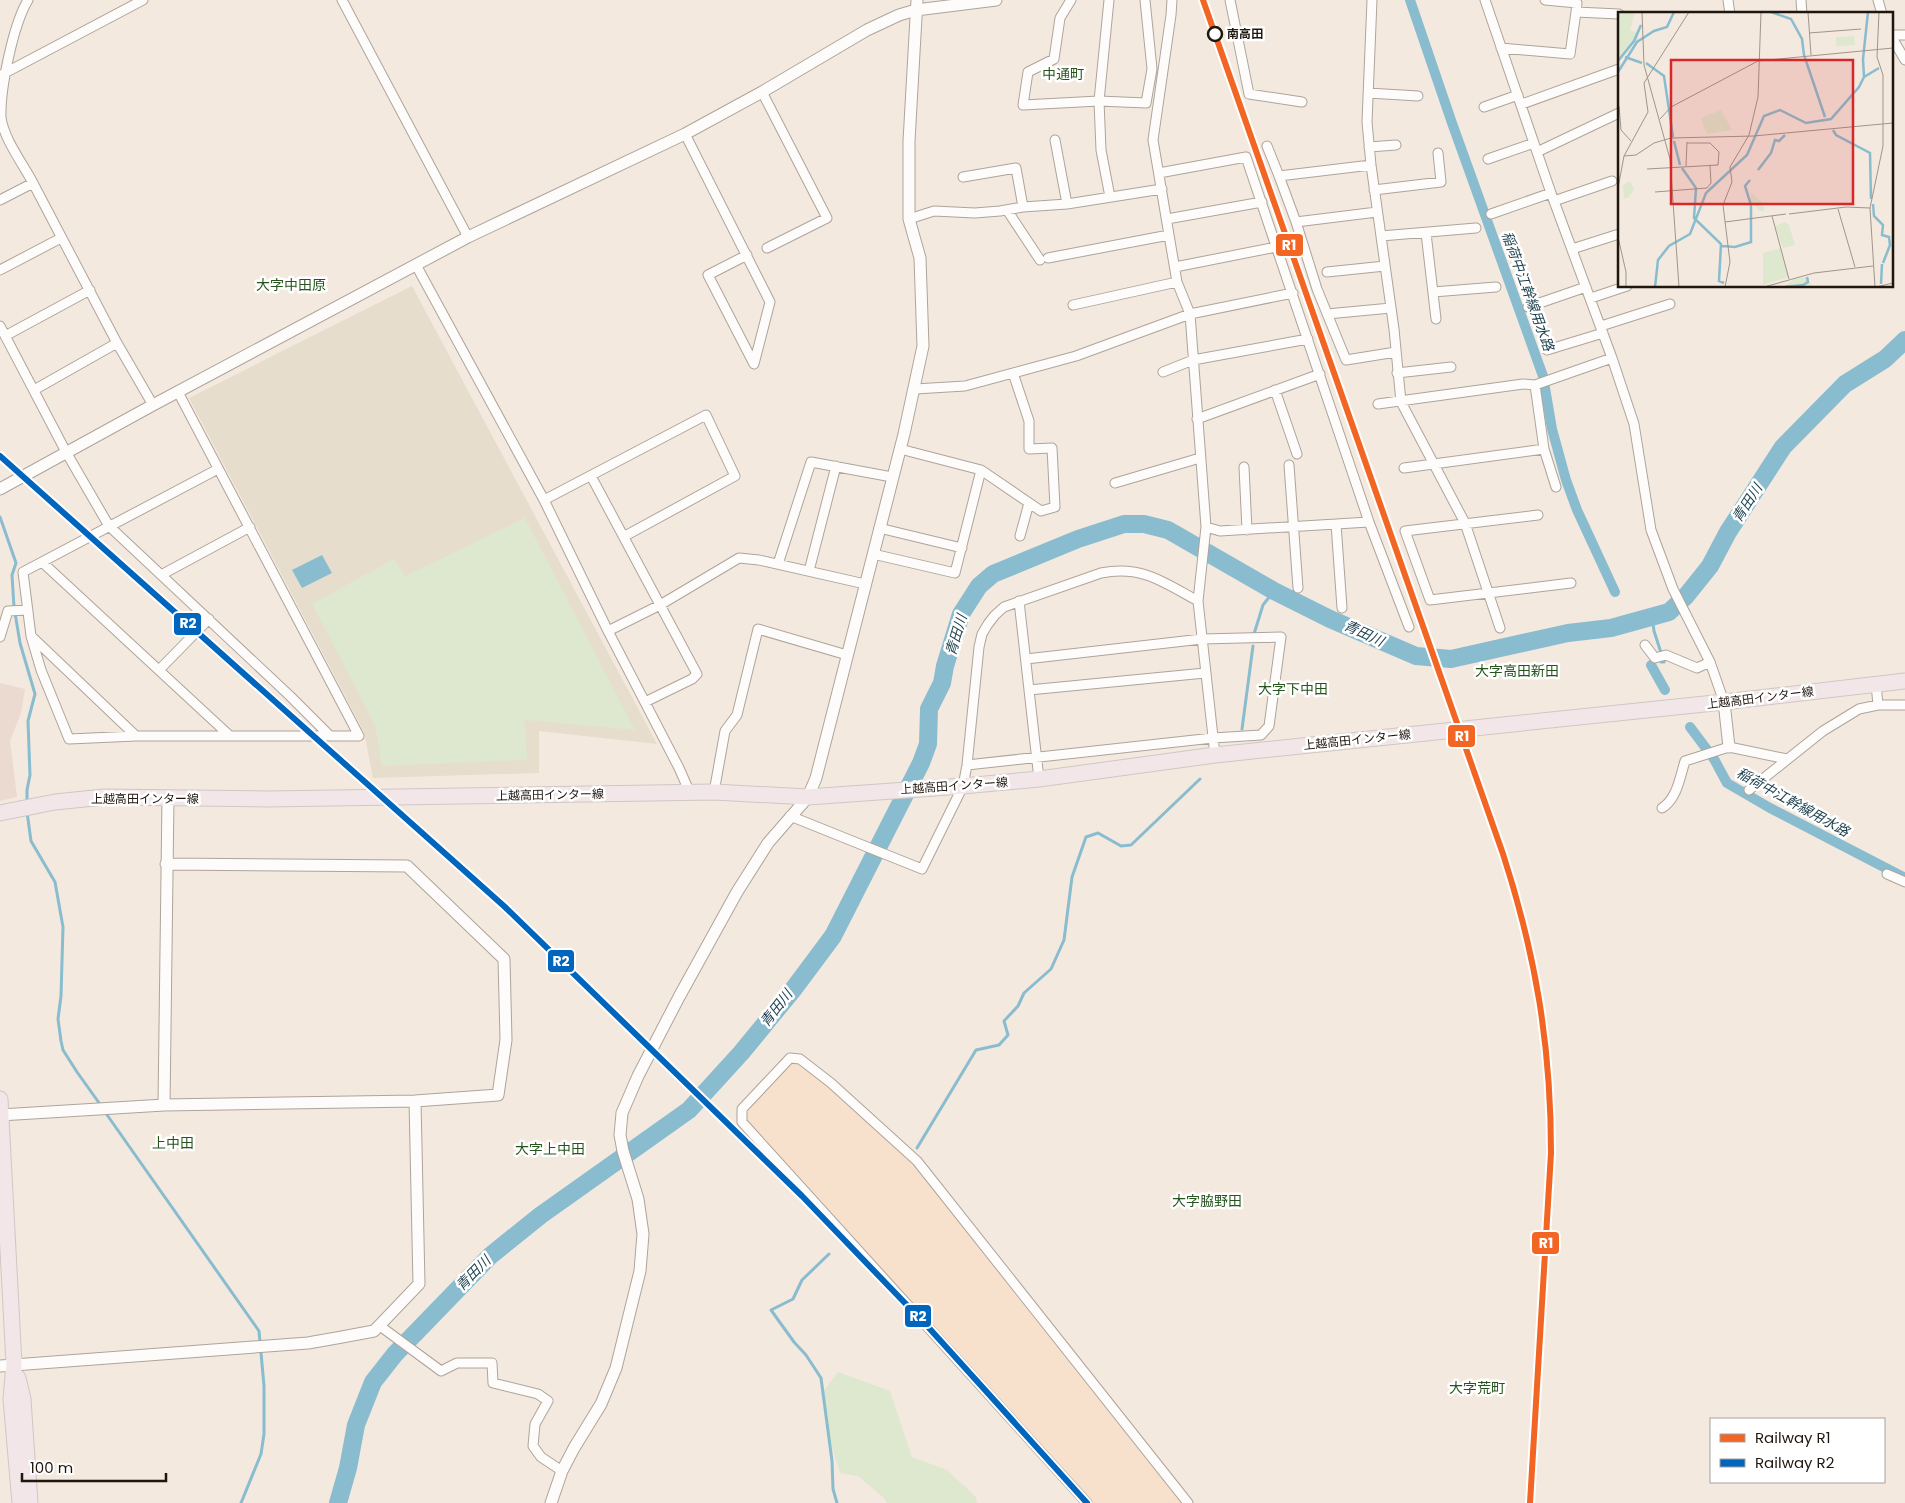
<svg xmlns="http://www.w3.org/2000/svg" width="1905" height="1503" viewBox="0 0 1905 1503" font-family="Poppins,'Noto Sans JP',sans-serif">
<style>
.commercial{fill:#ebdacf}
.built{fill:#f7e1cd}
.education{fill:#e6ddcd}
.green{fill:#dde8ce}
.water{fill:#8abccf}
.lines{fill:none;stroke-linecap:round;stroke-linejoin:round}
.stream{stroke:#8abccf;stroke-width:3}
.canal{stroke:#8abccf;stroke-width:10}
.river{stroke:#8abccf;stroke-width:18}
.minor-casing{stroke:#ada49b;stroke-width:11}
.tertiary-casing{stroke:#ada49b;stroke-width:13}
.primary-casing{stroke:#cec8c4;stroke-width:17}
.minor{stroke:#fdfcfa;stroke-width:9}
.tertiary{stroke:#fdfcfa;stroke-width:11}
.primary{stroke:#f2e6e8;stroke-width:15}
.rail-1-casing{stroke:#fff;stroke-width:10}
.rail-2-casing{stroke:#fff;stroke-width:10}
.rail-1{stroke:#f26522;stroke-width:6}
.rail-2{stroke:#0065bd;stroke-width:6}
.stop-dot{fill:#fff;stroke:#1f160e;stroke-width:2.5}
.labels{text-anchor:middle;stroke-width:5;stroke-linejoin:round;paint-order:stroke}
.stop-label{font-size:12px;font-weight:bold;fill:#1f160e;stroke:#fff;text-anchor:start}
.street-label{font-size:12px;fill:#1f160e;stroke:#fff}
.neighbourhood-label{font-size:14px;fill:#25541c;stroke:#fff}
.water-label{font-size:14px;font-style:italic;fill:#1c3f4d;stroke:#fff}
.inset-river{fill:none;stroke:#8abccf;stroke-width:2.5}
.inset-road{fill:none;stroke:#9f958b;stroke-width:1}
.view{fill:#d62828;fill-opacity:0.15;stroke:#d62828;stroke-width:2.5}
.inset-edge{fill:none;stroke:#1f160e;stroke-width:2.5}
.line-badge{stroke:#fff;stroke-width:2}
.badge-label{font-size:14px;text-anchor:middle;font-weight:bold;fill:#fff}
</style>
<rect width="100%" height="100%" fill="#f4e9df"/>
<!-- commercial -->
<path class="commercial" d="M0 683 25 689 21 713 10 741 17 797 0 801Z"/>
<!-- built -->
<path class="built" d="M793 1061H798L892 1141 914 1163 1181 1503H1093L745 1121 744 1111Z"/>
<!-- education -->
<path class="education" d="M412 286 657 744 539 731V773L373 778 364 732 189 398Z"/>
<!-- green -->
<path class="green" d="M525 518 635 730 525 720 527 760 382 766 375 725 312 604 394 559 405 576Z
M838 1372 890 1391 912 1457 947 1470 976 1497 977 1503H887L884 1498 858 1476 840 1473 829 1439 823 1392Z"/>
<!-- water -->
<path class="water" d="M322 555 332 573 302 588 292 570Z"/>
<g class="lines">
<!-- stream -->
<path class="stream" d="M0 517 16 563 12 575 14 607 20 643 35 694 28 721 30 775 27 790V804
M1652 616 1654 631 1664 662H1661
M1254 634 1263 605 1274 591
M1651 665 1654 664
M1242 729 1253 646
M27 812 31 841 55 882 63 927 61 996 58 1019 61 1041 63 1050 77 1072 102 1107
M105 1112 259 1331 264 1386V1434L261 1454 241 1503
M917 1148 976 1050 999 1045 1008 1035 1004 1021 1018 1006 1024 993 1051 969 1064 940 1072 877 1086 837 1098 833 1121 846 1131 845 1200 779
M829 1254 802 1280 793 1299 771 1310 794 1342 806 1355 821 1378 832 1461 833 1489 837 1503"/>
<!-- canal -->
<path class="canal" d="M1410 0 1452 123 1543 376 1552 429 1566 480 1577 510 1615 592
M1651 665 1665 690
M1690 727 1714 759 1727 783 1770 808 1905 878"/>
<!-- river -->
<path class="river" d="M338 1503 348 1468 356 1425 373 1382 395 1354 490 1256 541 1215 689 1110 741 1053 792 991 833 936 921 763 928 744 929 709 942 683 945 666 961 614 979 586 993 574 1078 539 1124 524H1144L1168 530 1274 591 1330 619 1416 656 1451 659 1568 633 1611 628 1669 612 1686 596 1710 566 1728 532 1783 447 1845 384 1885 359 1905 340"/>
<defs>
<path id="minor" d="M28 0C13 25 0 89 1 118 4 139 23 164 33 183
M342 0 468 237
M1071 0 1060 18 1054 59 1028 72 1023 105 1099 101 1146 103 1152 69 1145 0
M1109 0 1099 101 1101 150 1110 197
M1230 0 1249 94 1302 102
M1372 0 1367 122 1371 165 1394 329 1401 402 1465 523 1500 628
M1485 0 1551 193 1612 358 1535 385
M1545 0 1577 3 1576 12
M1728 0 1730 14
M1801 0 1802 14
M1878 0 1882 14
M1891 35H1905
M1891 36 1905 60
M1501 48 1570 54 1576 12 1619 14
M3 74 143 0
M762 92 827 218 767 248
M1368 93 1418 96
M1522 104 1619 69
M1484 107 1518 95
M685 134 770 302 754 364 708 275 747 255
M1055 140 1067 204
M1267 146 1279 176 1371 165
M1369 147 1396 145
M1537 152 1619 113
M1488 159 1534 143
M1159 173 1246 157 1369 522 1409 627
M1279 176 1296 222 1377 212
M963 177 1016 168 1023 207
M1374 190 1441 182 1438 153
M0 200 33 183 117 343 153 405
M1554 201 1612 181
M1007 210 1040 260
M1491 214 1551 193
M909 219 934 211 975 213 1000 211 1023 207 1067 204 1162 189
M1167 219 1262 202
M1296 222 1317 289 1346 360 1396 352
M1426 233 1436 319
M1381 236 1476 228
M1572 249 1619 234
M1048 258 1169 235 1153 140 1171 15 1172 0
M416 265 544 500 608 631 679 768 690 793
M1175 267 1276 247
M0 270 61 238
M1327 272 1385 266
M1177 282 1190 314 1206 527 1198 601 1215 755
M1433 292 1496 287
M1591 298 1627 286
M1073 305 1177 282 1169 235
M1528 307 1586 287
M1327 314 1391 308
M0 326 66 452 109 526 290 696 330 736
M1601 326 1670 304
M5 336 90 290
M1547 350 1603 333
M1612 358 1634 424 1651 530 1673 589 1710 662 1724 702
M1163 372 1193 360 1308 339
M1397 373 1451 367
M915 389 965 386 1076 356 1190 314 1293 293
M34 390 117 343
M1275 390 1297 454
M178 392 359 736H136L69 739 41 670 31 636 23 572 218 469
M1378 404 1523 384 1535 385 1544 449 1404 468
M1197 419 1320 374
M1544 449 1556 487
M1289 465 1298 588
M1244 467 1247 530
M981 470 1041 511 1055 507 1052 448 1029 449V421L1013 373
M591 476 697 674 692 679 645 702
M1115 483 1200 458
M544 500 706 415 735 476 625 536
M1538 515 1405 531 1430 600 1571 583
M1336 524 1342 608
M1206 527 1220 531 1369 522
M879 528 962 548
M1020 536 1029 503
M873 554 955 573 981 470 900 449
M42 562 230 736
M778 564 811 462 892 477
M809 571 836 466
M161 575 250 527
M1019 601 1039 779
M608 631 660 605 739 558 759 560 865 584
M31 636 136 736
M0 637 8 611 28 610
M1645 645 1655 658 1666 655 1697 668 1710 662
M159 670 209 619
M1876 684 1878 705
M1029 690 1205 673
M967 765 1213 738 1261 735 1269 726 1281 637 1202 639 1026 659
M1749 790 1823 731 1859 709 1878 705H1905
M714 792 725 731 737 715 758 629 847 655
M1662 808C1677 799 1680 777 1685 761L1729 747 1787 759
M790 816 922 869 963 786 967 765 979 647 982 634 988 624 995 615 1004 607 1101 573C1142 565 1163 582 1198 601
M1887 874 1905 882
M380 1326 441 1371 457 1363H492L493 1383 538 1394 548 1401 535 1424 533 1446 541 1457 562 1471
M1087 1503 742 1122V1109L790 1058 800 1059 831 1083 917 1161 1188 1503"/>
<path id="tertiary" d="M0 489 153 405 468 237 685 134 762 92 867 30 899 15 916 10 996 0
M1724 702 1729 747
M164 1105 168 798
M0 1115 164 1105 415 1101 498 1095 506 1040 504 959 407 866 166 864
M0 1366 308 1343 342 1337 374 1331 419 1284 415 1101
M551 1503 562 1471 574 1448 601 1404 616 1368 640 1271 643 1234 638 1199 623 1151 620 1135 622 1113 638 1076 679 997 737 892 768 843 808 797 816 778 904 434 923 346 920 258 909 219V141L917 0"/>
<path id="primary" d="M0 813 55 802 104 797 268 799 714 792 808 797 963 786 1039 779 1215 755 1724 702 1905 681
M0 1099 14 1364 11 1399 20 1503
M18 1378 23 1399 30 1503"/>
</defs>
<!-- minor casing -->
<use href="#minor" class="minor-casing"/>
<!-- tertiary casing -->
<use href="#tertiary" class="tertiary-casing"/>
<!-- primary casing -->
<use href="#primary" class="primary-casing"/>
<!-- minor -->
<use href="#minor" class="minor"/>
<!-- tertiary -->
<use href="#tertiary" class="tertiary"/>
<!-- primary -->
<use href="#primary" class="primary"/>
<defs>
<path id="rail-1" d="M1203 0 1503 854C1536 956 1551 1046 1551 1153L1530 1503"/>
<path id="rail-2" d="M0 456 505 907 802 1196 929 1328 1087 1503"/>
</defs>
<!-- rail-1 casing -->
<use href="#rail-1" class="rail-1-casing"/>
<!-- rail-2 casing -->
<use href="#rail-2" class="rail-2-casing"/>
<!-- rail-1 -->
<use href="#rail-1" class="rail-1"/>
<!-- rail-2 -->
<use href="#rail-2" class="rail-2"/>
</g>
<!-- markers -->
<circle class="stop-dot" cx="1215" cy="34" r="7"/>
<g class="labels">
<!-- stop labels -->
<g class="stop-label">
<text x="1227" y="38">南高田</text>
</g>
<!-- street labels -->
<g class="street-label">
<text transform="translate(1760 698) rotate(-7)" y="4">上越高田インター線</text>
<text transform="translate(1357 740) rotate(-6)" y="4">上越高田インター線</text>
<text transform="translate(954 786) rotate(-4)" y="4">上越高田インター線</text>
<text transform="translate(550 795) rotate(-1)" y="4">上越高田インター線</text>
<text x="145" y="803">上越高田インター線</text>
</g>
<!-- neighbourhood labels -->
<g class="neighbourhood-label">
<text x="1063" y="79">中通町</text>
<text x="291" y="290">大字中田原</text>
<text x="1517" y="676">大字高田新田</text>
<text x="1293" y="694">大字下中田</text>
<text x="173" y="1148">上中田</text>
<text x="550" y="1154">大字上中田</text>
<text x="1207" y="1206">大字脇野田</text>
<text x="1477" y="1393">大字荒町</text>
</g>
<!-- water labels -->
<g class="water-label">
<text transform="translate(1528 291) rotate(70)" y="5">稲荷中江幹線用水路</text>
<text transform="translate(1747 503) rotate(-57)" y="5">青田川</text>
<text transform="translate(1364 633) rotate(25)" y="5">青田川</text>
<text transform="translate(956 635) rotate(-73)" y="5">青田川</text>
<text transform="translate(1793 802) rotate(29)" y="5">稲荷中江幹線用水路</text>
<text transform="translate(776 1008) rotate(-52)" y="5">青田川</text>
<text transform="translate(473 1273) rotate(-45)" y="5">青田川</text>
</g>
</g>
<!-- overview -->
<g transform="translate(1618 12)">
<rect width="275" height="275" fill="#f4e9df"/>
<path d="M0 0H17L12 19 20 20V29L7 37 6 44 0 49ZM236 24 237 33 218 34V25ZM103 98 114 118 89 122 83 106ZM12 169 16 177 11 185 6 187 5 173ZM133 180 146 192V199H142L133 189ZM167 210 171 213 177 233 165 236 157 214ZM163 236 170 265 145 273V241ZM190 265 193 275H166L176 267Z" fill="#dde8ce"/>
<path class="inset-river" d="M153 0 173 7 184 27 186 43 207 105M7 45 24 51M0 49 16 29 23 13M28 51 46 64 55 125M0 60 19 30 36 19 49 15 56 0M246 65 261 56M215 118 218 123 252 141 253 187M56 129 62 153M64 156 78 176 76 206 103 232 101 269 106 271M140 158 153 141 157 128 161 129 167 123M255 192 256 204 265 213 264 223 271 225 272 233 265 251M104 234 117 235 133 230V193L127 174 132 168M263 272 264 252M37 275 40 248 51 234 72 222 88 181 129 143 146 104 162 98 188 111 213 107 241 75 246 65 245 47 250 0M167 275 185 273 190 270 189 265"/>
<path class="inset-road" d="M24 0 26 53 52 147 61 275M190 0 193 43M191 21 243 17M1 94 3 118 13 129M42 107 53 95 140 49 275 36M6 144 30 100 26 71 71 0M68 154 69 130M29 157 100 153 101 140 92 131H69M0 176 6 144 18 143 36 131 53 126 136 124 275 111M37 180 89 176 93 171 92 154M220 197 237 255M171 202 228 195 252 196M154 204 171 267M107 210 168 202M0 225 8 260V275M107 275 112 250 105 193 114 170 112 155 131 123 140 85 143 0M146 275 196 261 255 254M257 275 252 196 265 134V63L259 45 261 0M258 275 275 271"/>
<path class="view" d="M53 48H235V192H53Z"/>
<rect width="275" height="275" class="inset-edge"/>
</g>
<g class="line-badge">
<rect x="1275" y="233" width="29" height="24" rx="5" fill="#f26522"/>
<rect x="173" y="612" width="29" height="24" rx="5" fill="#0065bd"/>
<rect x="1447" y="724" width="29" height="24" rx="5" fill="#f26522"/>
<rect x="547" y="949" width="28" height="24" rx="5" fill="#0065bd"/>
<rect x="1531" y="1231" width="29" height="24" rx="5" fill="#f26522"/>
<rect x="904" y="1304" width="28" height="24" rx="5" fill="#0065bd"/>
</g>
<g class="badge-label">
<text x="1289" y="250">R1</text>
<text x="188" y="628">R2</text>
<text x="1462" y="741">R1</text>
<text x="561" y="966">R2</text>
<text x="1546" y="1248">R1</text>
<text x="918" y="1321">R2</text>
</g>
<!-- legend -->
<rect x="1710" y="1418" width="175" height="65" fill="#ffffff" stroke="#a5a29f"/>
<rect x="1720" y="1434" width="25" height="8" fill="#f26522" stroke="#a5a29f"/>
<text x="1755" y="1443" font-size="15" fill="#1f160e">Railway R1</text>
<rect x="1720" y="1459" width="25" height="8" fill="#0065bd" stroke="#a5a29f"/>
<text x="1755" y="1468" font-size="15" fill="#1f160e">Railway R2</text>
<!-- scale -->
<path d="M22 1473v8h144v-8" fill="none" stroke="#1f160e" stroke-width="2.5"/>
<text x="30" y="1473" font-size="15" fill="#1f160e" stroke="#ffffff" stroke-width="4" paint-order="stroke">100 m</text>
</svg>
